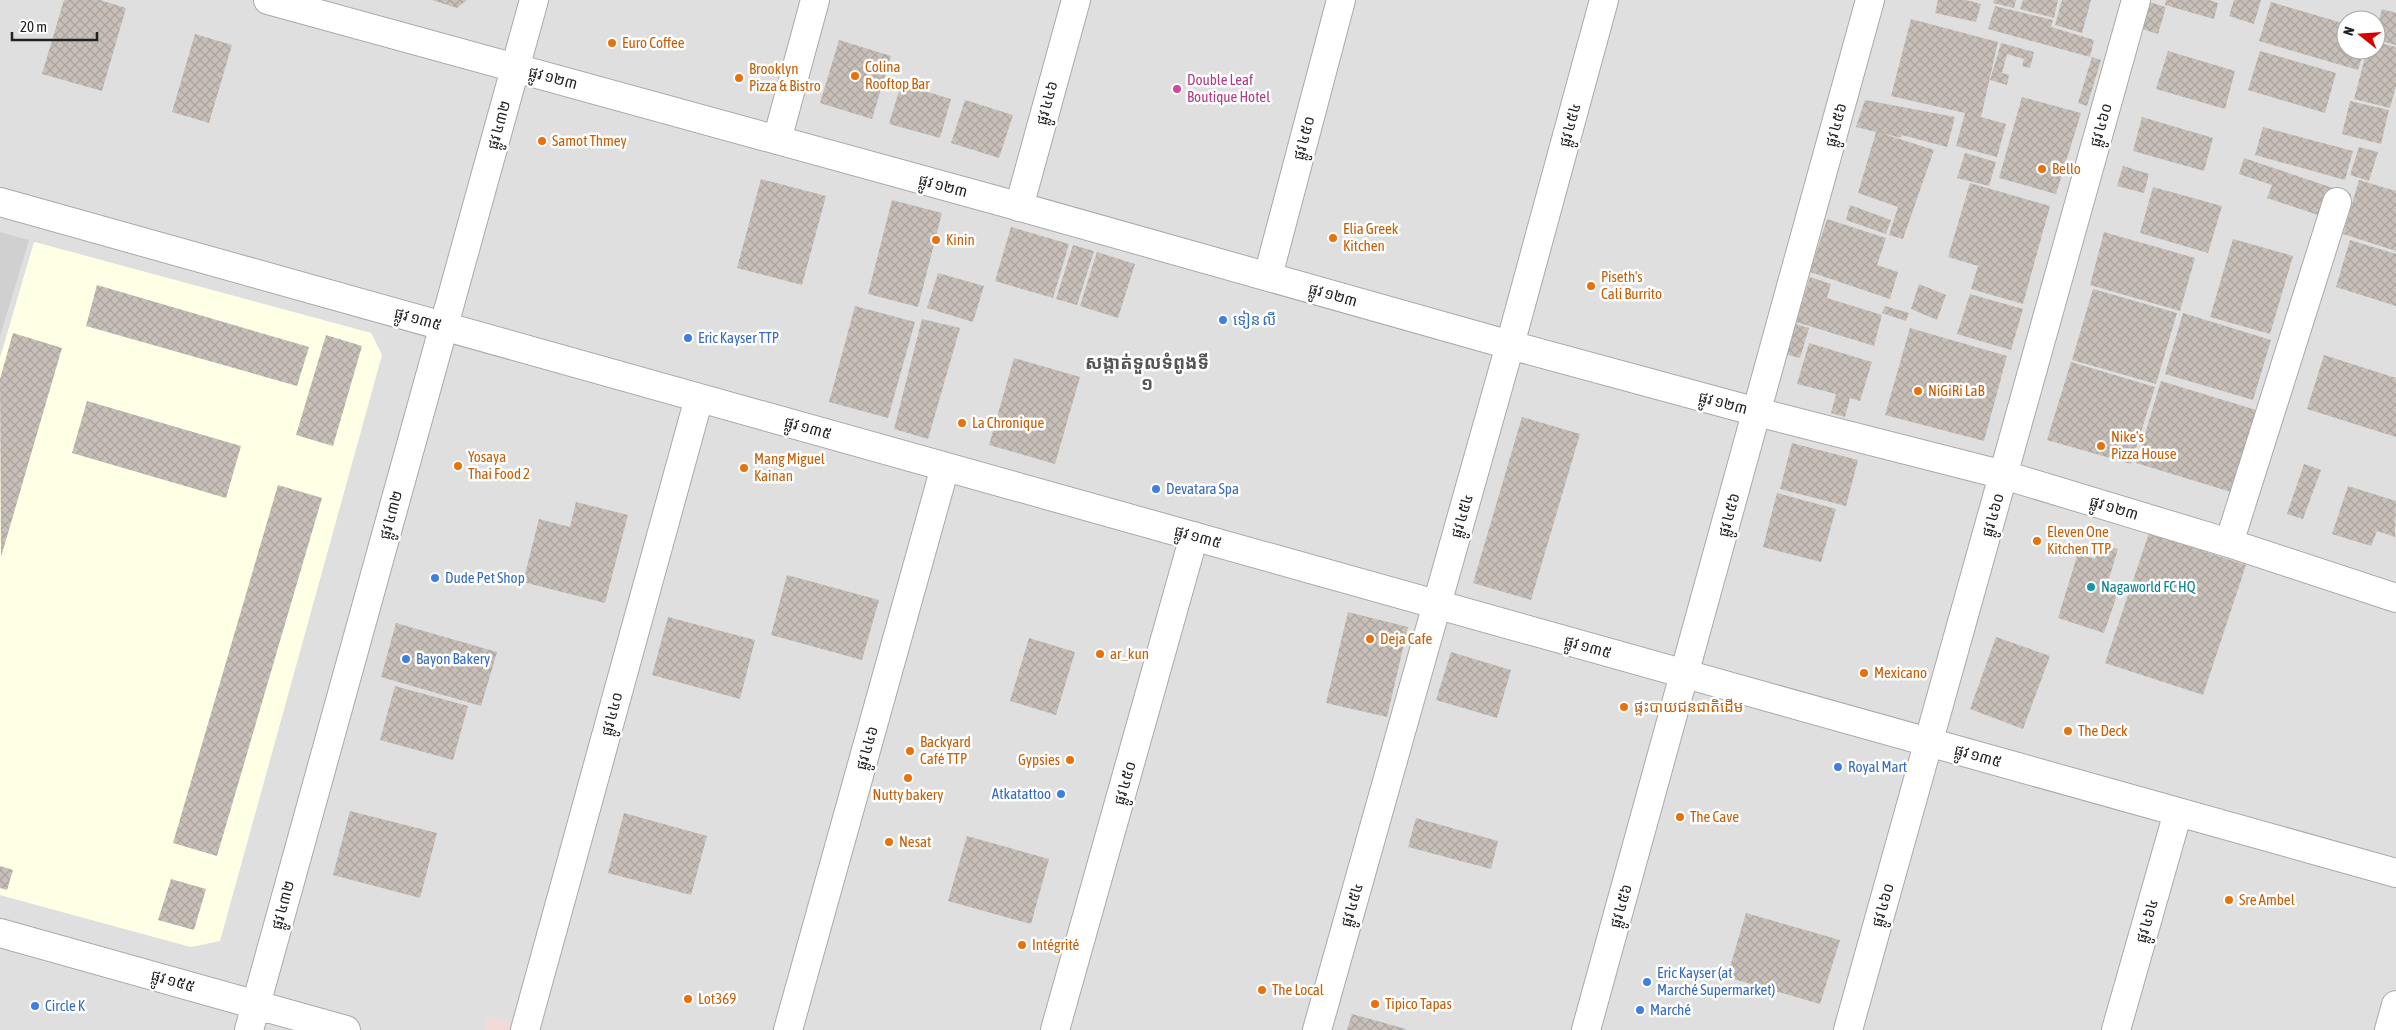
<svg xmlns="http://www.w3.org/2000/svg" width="2396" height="1030" viewBox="0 0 2396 1030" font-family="'Asap Condensed','Noto Sans Khmer',sans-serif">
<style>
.residential{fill:#e0dfdf;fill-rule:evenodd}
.commercial{fill:#f2dad9}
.education{fill:#ffffe5}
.religious{fill:#d0d0d0}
.building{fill:url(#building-cross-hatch)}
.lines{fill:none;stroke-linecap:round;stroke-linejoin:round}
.minor-casing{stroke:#a9a9a9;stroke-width:30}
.minor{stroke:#fff;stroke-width:28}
.food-dot{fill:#e8710a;stroke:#fff;stroke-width:2}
.hotel-dot{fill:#d1479c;stroke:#fff;stroke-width:2}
.shop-dot{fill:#3f7fe0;stroke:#fff;stroke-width:2}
.culture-dot{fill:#0f9aa8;stroke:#fff;stroke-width:2}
.labels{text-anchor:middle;stroke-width:5;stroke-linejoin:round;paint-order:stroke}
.food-label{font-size:15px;fill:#c56008;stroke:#fff;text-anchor:start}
.street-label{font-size:15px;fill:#222;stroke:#fff}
.hotel-label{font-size:15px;fill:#b23c85;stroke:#fff;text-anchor:start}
.shop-label{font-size:15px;fill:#366cbe;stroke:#fff;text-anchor:start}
.culture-label{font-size:15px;fill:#0d838f;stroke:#fff;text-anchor:start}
.quarter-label{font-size:18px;font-weight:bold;fill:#555;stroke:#fff}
</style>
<defs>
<pattern id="building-cross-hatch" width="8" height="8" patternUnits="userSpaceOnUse" patternTransform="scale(1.25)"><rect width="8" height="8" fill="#c7bfb8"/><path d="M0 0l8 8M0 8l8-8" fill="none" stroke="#aba49e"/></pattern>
</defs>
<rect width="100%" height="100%" fill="#f2efe9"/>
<!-- residential -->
<path class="residential" d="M0 0H2396V1030H536L488 1017 485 1030H0V895L191 947 382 355 371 333 35 242 0 358V337L28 240 0 232ZM2346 20H2376V50H2346Z"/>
<!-- commercial -->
<path class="commercial" d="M488 1017 536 1030H485Z"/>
<!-- education -->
<path class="education" d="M34 242 371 333 382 355 220 941 191 947 0 895V358Z"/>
<!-- religious -->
<path class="religious" d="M0 232 29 240 0 337Z"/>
<!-- building -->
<path class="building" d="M64 0H100L126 8 102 91 42 74Z
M432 0H467L457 8Z
M1938 0H1966L1981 4 1976 22 1935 13Z
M1994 0H2016L2014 8 1993 3Z
M2023 0H2058L2054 18 2020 9Z
M2062 0H2091L2082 33 2055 25Z
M2142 0 2166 7 2158 34 2133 26Z
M2166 0H2209L2218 3 2214 19 2165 5Z
M2234 0H2261L2254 24 2229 16Z
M2271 2 2346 24V50H2364L2358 70 2259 41Z
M1995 6 2053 20 2051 27 2094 40 2090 57 1988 29Z
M2382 9 2396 13V45L2376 40V31Z
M1911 19 1998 42 1981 117 2006 124 1997 157 1956 146 1965 113 1891 96Z
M195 34 232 45 209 123 172 112Z
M839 40 891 56 872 119 820 103Z
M2376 42 2396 47V86L2390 108 2354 99 2367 50H2376Z
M2001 43 2034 52 2030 68 2022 66 2024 59 2007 54 2002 73 2009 75 2007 85 1990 80Z
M2168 51 2235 71 2225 109 2156 89Z
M2260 51 2336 73 2325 113 2248 90Z
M2092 57 2101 60 2087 106 2078 103Z
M901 84 951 99 940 138 889 124Z
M2022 97 2081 113 2056 194 1999 178Z
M965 100 1013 115 999 158 951 143Z
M1865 100 1955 117 1947 147 1902 135 1901 138 1881 133 1934 150 1903 239 1889 235 1898 207 1858 193 1876 132 1856 127Z
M2350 101 2389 110 2381 144 2342 134Z
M2142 117 2213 138 2204 171 2133 151Z
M2263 127 2353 151 2345 180 2255 155Z
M2359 147 2378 152 2369 181 2350 175Z
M1965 153 1996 162 1989 186 1957 178Z
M2244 158 2351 194 2342 223 2267 198 2272 185 2239 174Z
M2123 166 2149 174 2144 193 2117 186Z
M761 179 826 196 802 285 737 268Z
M2359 180 2396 191V251L2343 234Z
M1970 183 2050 206 2023 304 1971 289 1978 266 1948 257Z
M2153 187 2222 206 2208 253 2140 233Z
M892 200 942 213 918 307 868 294Z
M1850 205 1891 220 1886 234 1846 220Z
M1827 219 1886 238 1877 265 1898 272 1890 299 1810 272Z
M1011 227 1069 244 1053 298 995 281Z
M2104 232 2195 258 2180 311 2090 285Z
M2233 239 2293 256 2270 334 2210 317Z
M2350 240 2396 254V306L2336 287Z
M1073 245 1094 251 1077 305 1056 299Z
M1097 252 1135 264 1118 318 1080 306Z
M938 273 984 286 973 322 927 308Z
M1810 277 1831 284 1827 298 1882 315 1874 346 1796 322Z
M1919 284 1946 295 1937 320 1911 309Z
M97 285 309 347 297 386 86 326Z
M2093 289 2177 313 2156 384 2072 360Z
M1970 294 2023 309 2011 350 1957 334Z
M855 306 915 322 888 418 829 402Z
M1885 306 1909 313 1906 321 1882 313Z
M2183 313 2271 340 2253 400 2165 374Z
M922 319 960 328 928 439 894 429Z
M1793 323 1809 328 1800 358 1784 354Z
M1910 328 2007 356 1984 441 1885 415Z
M13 333 62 348 1 557 0 379Z
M326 335 362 346 333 446 296 435Z
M1809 343 1872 362 1860 401 1850 398 1845 417 1831 413 1836 394 1797 384Z
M2324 355 2396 378V437L2307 409Z
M1014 358 1080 377 1055 464 989 445Z
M2071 362 2155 387 2131 464 2047 440Z
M2161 381 2256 410 2231 492 2136 463Z
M87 401 241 446 226 498 72 453Z
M1522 417 1580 434 1531 600 1473 583Z
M1792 443 1858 460 1846 506 1780 489Z
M2304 464 2321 470 2303 519 2287 514Z
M278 485 322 498 217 856 173 843Z
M2348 486 2396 501 2395 537 2377 531 2371 546 2332 534Z
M1777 493 1836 509 1821 562 1763 547Z
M576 502 628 515 605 603 523 582 539 519 570 527Z
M2149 533 2246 565 2203 695 2105 663Z
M2098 543 2118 549 2107 585 2119 589 2104 633 2058 618 2078 553 2095 559Z
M787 575 879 600 862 660 771 635Z
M1348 612 1408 627 1387 717 1326 703Z
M668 617 755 640 740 699 652 675Z
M396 623 497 652 481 706 381 677Z
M1996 637 2050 656 2023 729 1970 709Z
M1029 638 1075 652 1056 715 1010 701Z
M1451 652 1511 670 1497 718 1436 700Z
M395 686 468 706 453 760 380 740Z
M350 811 437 833 420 898 333 875Z
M624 813 707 836 691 895 608 873Z
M1416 818 1498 841 1491 869 1408 847Z
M967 836 1049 859 1031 924 948 901Z
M0 866 13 870 7 890 0 888Z
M171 879 206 889 194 930 158 920Z
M1746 913 1840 940 1820 1004 1727 977Z
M1352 1014 1406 1029V1030H1347Z"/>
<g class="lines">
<defs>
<path id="minor" d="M268 0 1010 204 1510 345 1757 412 2004 475 2229 543 2396 598
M777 140 815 0
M0 202 2396 873
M1019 207 1076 0
M1268 276 1341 0
M2229 543 2337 202
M0 933 346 1030
M249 1030 534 0
M525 1030 699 398
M788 1030 945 467
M1055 1030 1194 536
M1317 1030 1510 345 1604 0
M1586 1030 1870 0
M1848 1030 2136 0
M2116 1030 2178 812
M2389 1030 2396 1005"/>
</defs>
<!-- minor casing -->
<use href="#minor" class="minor-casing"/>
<!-- minor -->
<use href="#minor" class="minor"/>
</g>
<!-- markers -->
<g class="food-dot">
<circle cx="612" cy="43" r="5"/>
<circle cx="855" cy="76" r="5"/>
<circle cx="739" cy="78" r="5"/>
<circle cx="542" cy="141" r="5"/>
<circle cx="2042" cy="169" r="5"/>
<circle cx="1333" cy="238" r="5"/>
<circle cx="936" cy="240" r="5"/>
<circle cx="1591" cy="286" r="5"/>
<circle cx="1918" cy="391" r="5"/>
<circle cx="962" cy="423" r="5"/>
<circle cx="2101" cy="446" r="5"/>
<circle cx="458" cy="466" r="5"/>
<circle cx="744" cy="468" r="5"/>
<circle cx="2037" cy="541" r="5"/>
<circle cx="1370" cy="639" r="5"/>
<circle cx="1100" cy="654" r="5"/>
<circle cx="1864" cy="673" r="5"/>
<circle cx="1624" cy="707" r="5"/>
<circle cx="2068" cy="731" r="5"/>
<circle cx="910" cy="751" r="5"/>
<circle cx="1070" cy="760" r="5"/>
<circle cx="908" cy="778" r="5"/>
<circle cx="1680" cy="817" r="5"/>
<circle cx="889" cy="842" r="5"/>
<circle cx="2229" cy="900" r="5"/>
<circle cx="1022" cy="945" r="5"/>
<circle cx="1262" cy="990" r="5"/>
<circle cx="688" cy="999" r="5"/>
<circle cx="1375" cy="1004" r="5"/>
</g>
<circle class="hotel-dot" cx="1177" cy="89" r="5"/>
<g class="shop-dot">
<circle cx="1223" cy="320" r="5"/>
<circle cx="688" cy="338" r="5"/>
<circle cx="1156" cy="489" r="5"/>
<circle cx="435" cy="578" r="5"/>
<circle cx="406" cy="659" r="5"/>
<circle cx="1838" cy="767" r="5"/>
<circle cx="1061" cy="794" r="5"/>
<circle cx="1647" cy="982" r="5"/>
<circle cx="35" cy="1006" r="5"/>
<circle cx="1640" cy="1010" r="5"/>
</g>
<circle class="culture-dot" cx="2091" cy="587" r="5"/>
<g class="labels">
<!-- food labels -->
<g class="food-label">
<text x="622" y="48">Euro Coffee</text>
<text x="865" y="72">Colina<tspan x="865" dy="17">Rooftop Bar</tspan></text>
<text x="749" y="74">Brooklyn<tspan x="749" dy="17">Pizza &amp; Bistro</tspan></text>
<text x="552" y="146">Samot Thmey</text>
<text x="2052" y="174">Bello</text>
<text x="1343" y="234">Elia Greek<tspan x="1343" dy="17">Kitchen</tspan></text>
<text x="946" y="245">Kinin</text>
<text x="1601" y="282">Piseth's<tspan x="1601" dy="17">Cali Burrito</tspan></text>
<text x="1928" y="396">NiGiRi LaB</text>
<text x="972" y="428">La Chronique</text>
<text x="2111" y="442">Nike's<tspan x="2111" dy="17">Pizza House</tspan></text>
<text x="468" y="462">Yosaya<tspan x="468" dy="17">Thai Food 2</tspan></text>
<text x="754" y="464">Mang Miguel<tspan x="754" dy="17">Kainan</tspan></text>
<text x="2047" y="537">Eleven One<tspan x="2047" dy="17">Kitchen TTP</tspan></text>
<text x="1380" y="644">Deja Cafe</text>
<text x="1110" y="659">ar_kun</text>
<text x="1874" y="678">Mexicano</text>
<text x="1634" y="712">ផ្ទះបាយជនជាតិដើម</text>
<text x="2078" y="736">The Deck</text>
<text x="920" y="747">Backyard<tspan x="920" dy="17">Café TTP</tspan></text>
<text x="1060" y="765" text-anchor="end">Gypsies</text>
<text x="908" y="800" text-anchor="middle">Nutty bakery</text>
<text x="1690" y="822">The Cave</text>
<text x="899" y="847">Nesat</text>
<text x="2239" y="905">Sre Ambel</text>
<text x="1032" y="950">Intégrité</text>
<text x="1272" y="995">The Local</text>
<text x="698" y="1004">Lot369</text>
<text x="1385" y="1009">Tipico Tapas</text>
</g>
<!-- street labels -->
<g class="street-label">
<text transform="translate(553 78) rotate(15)" y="5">ផ្លូវ ១២៣</text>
<text transform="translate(1047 103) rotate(-75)" y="5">ផ្លូវ ៤៤៦</text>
<text transform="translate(499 125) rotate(-75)" y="5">ផ្លូវ ៤៣២</text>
<text transform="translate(1570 125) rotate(-75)" y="5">ផ្លូវ ៤៥៤</text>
<text transform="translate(1836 125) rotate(-75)" y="5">ផ្លូវ ៤៥៦</text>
<text transform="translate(2101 125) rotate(-74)" y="5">ផ្លូវ ៤៦០</text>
<text transform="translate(1304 138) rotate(-75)" y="5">ផ្លូវ ៤៥០</text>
<text transform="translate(943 186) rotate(15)" y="5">ផ្លូវ ១២៣</text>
<text transform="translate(1333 295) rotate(16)" y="5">ផ្លូវ ១២៣</text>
<text transform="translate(418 319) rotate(16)" y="5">ផ្លូវ ១៣៥</text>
<text transform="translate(1723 403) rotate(15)" y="5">ផ្លូវ ១២៣</text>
<text transform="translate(808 428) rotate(16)" y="5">ផ្លូវ ១៣៥</text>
<text transform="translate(2114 508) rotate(17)" y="5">ផ្លូវ ១២៣</text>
<text transform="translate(391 515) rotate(-75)" y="5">ផ្លូវ ៤៣២</text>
<text transform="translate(1729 515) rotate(-75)" y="5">ផ្លូវ ៤៥៦</text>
<text transform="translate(1993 515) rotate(-74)" y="5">ផ្លូវ ៤៦០</text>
<text transform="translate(1462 516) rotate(-74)" y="5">ផ្លូវ ៤៥៤</text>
<text transform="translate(1198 537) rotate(16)" y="5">ផ្លូវ ១៣៥</text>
<text transform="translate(1588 647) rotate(16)" y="5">ផ្លូវ ១៣៥</text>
<text transform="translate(612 714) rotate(-75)" y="5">ផ្លូវ ៤៤០</text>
<text transform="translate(867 748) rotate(-74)" y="5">ផ្លូវ ៤៤៦</text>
<text transform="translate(1978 756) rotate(16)" y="5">ផ្លូវ ១៣៥</text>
<text transform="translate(1125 783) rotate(-74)" y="5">ផ្លូវ ៤៥០</text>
<text transform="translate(283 905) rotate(-75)" y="5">ផ្លូវ ៤៣២</text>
<text transform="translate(1352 905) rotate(-74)" y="5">ផ្លូវ ៤៥៤</text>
<text transform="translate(1883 905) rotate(-74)" y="5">ផ្លូវ ៤៦០</text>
<text transform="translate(1621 906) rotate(-74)" y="5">ផ្លូវ ៤៥៦</text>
<text transform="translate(2147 921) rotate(-74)" y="5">ផ្លូវ ៤៦៤</text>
<text transform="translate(173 981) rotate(16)" y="5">ផ្លូវ ១៥៥</text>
</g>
<!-- hotel labels -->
<g class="hotel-label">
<text x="1187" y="85">Double Leaf<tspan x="1187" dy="17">Boutique Hotel</tspan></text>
</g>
<!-- shop labels -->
<g class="shop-label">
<text x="1233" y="325">ទៀន លី</text>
<text x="698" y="343">Eric Kayser TTP</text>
<text x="1166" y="494">Devatara Spa</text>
<text x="445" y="583">Dude Pet Shop</text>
<text x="416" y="664">Bayon Bakery</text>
<text x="1848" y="772">Royal Mart</text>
<text x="1051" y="799" text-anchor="end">Atkatattoo</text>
<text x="1657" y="978">Eric Kayser (at<tspan x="1657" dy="17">Marché Supermarket)</tspan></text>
<text x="45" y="1011">Circle K</text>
<text x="1650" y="1015">Marché</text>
</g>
<!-- culture labels -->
<g class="culture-label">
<text x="2101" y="592">Nagaworld FC HQ</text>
</g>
<!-- quarter labels -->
<g class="quarter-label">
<text x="1147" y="369">សង្កាត់ទួលទំពូងទី<tspan x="1147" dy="21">១</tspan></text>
</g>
</g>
<!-- north arrow -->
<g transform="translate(2361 35) rotate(287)"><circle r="24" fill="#ffffff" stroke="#a7a7a7"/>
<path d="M0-4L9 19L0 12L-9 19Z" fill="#d40000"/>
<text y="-8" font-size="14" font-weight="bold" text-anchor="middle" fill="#222222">N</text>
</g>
<!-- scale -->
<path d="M12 32v8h85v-8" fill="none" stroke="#222222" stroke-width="2.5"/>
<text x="20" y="32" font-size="15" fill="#222222" stroke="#ffffff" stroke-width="4" paint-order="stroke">20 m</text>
</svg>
